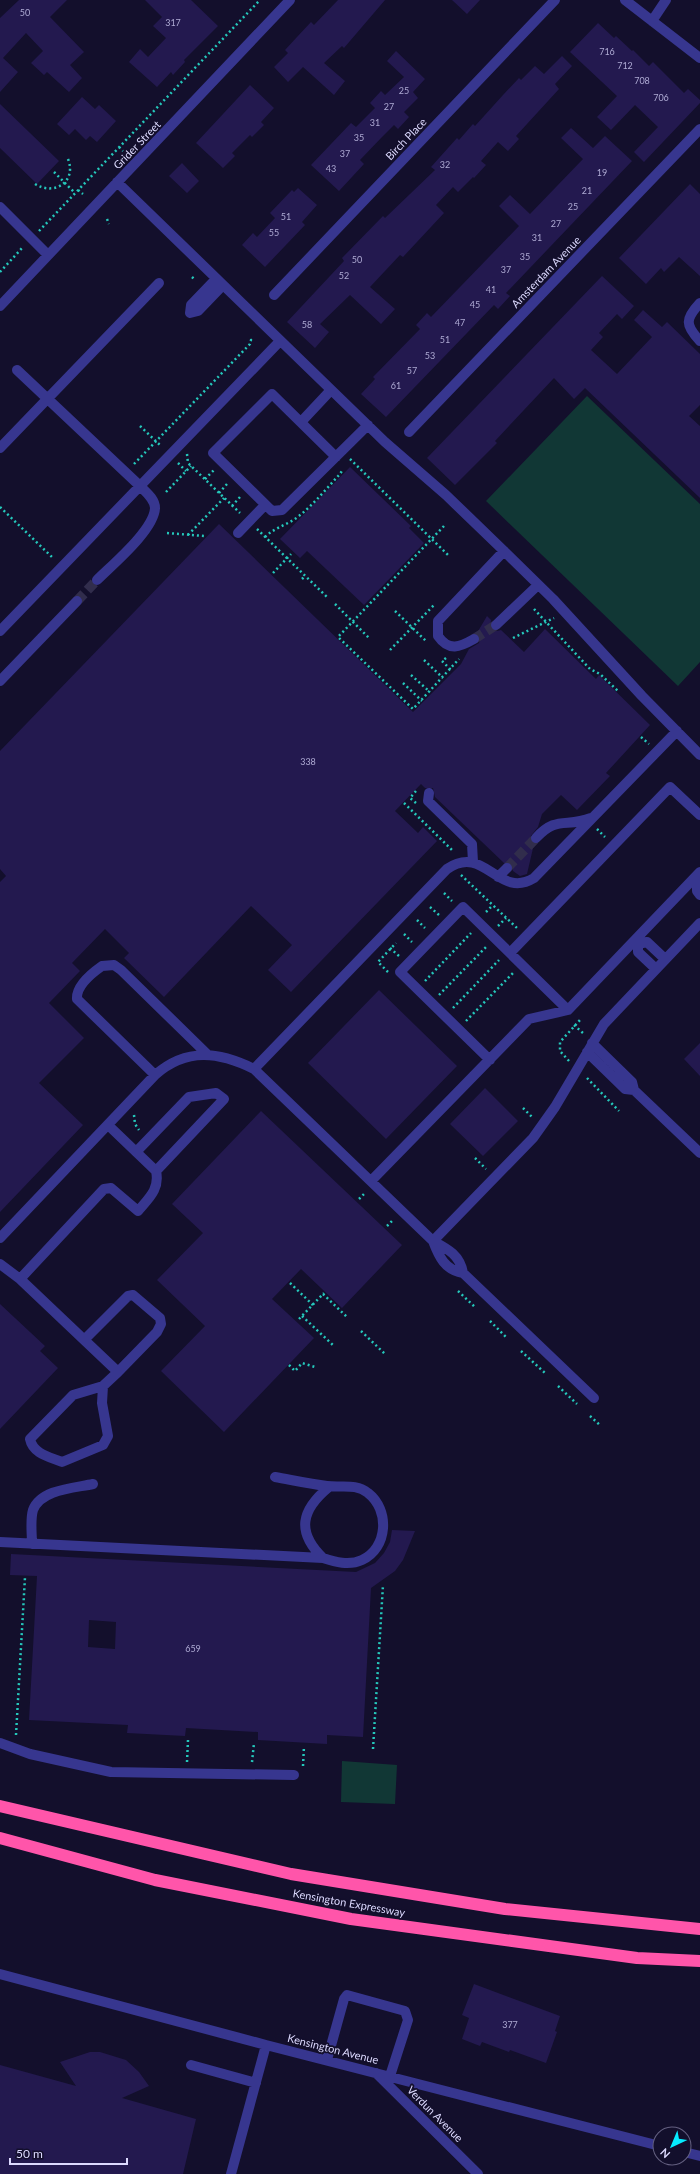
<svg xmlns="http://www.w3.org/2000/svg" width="700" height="2174" viewBox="0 0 700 2174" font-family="Lato,sans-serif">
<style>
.green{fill:#113735}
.building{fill:#23194f;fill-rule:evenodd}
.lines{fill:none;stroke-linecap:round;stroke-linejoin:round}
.minor-tunnel{stroke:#312d4c;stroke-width:10;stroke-dasharray:10 5;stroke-linecap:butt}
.path{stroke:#25c8bb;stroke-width:2.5;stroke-dasharray:2 3;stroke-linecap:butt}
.minor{stroke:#37368f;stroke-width:10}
.highway{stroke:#f5a;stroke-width:12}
.labels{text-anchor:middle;stroke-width:3.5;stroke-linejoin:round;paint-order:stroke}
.number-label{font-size:9px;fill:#aeaad3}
.street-label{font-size:11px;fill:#dddaff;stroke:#130f2c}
</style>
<rect width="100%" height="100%" fill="#130f2c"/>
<!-- green -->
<path class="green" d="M587 396 700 504V662L678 686 486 501Z
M342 1761 397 1765 395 1804 341 1802Z"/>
<!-- building -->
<path class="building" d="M19 0H67L50 17 84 52 70 65 82 78 69 92 47 72 44 75 31 63 43 51 26 33 3 58 18 72 0 92V18Z
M145 0H191L218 26 184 60 185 62 173 75 171 72 157 87 129 62 140 49 148 57 166 38 153 26 162 17Z
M338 0H385L344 48 342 46 324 63 345 81 334 95 303 67 288 82 274 67 288 53 285 50 297 37 311 22 314 25Z
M452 0H480L467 14Z
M598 23 614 38 616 36 632 51 633 50 649 66 653 62 684 93 688 89 700 100V103L644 162 634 152 658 127 635 105 611 130 597 117 617 96 570 52Z
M396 51 425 79 413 92 418 98 404 112 409 117 398 129 394 125 382 137 360 160 364 164 339 191 311 165 351 123 356 127 375 108 370 103 381 91 385 95 404 77 387 61Z
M562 56 572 66 555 84 559 89 516 136 519 139 508 151 498 142 481 161 486 165 474 178 473 177 458 192 453 187 436 205 444 213 403 257 400 255 370 287 395 309 381 324 350 295 320 324 329 332 315 348 287 322 330 276 344 261 342 258 383 216 385 218 435 170 431 167 457 138 459 140 473 124 475 126 503 95 519 78 521 80 535 66 544 74Z
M250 85 274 108 261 122 264 125 252 137 250 135 232 153 235 156 223 168 196 143Z
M82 97 95 109 99 105 116 121 97 142 90 136 86 140 75 129 69 135 57 124Z
M0 104 59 161 37 184 0 148Z
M571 128 593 148 605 136 632 161 506 293 510 296 498 309 494 305 386 417 361 394 375 379 373 377 420 329 416 325 427 313 431 317 519 226 499 206 510 195 530 214 583 159 561 138Z
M182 163 199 181 187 193 169 176Z
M690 184 700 194V276L679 257 664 272 661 268 646 284 619 258Z
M298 188 317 205 302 222 305 225 265 267 242 245 253 233 257 237 275 218 270 213 292 190 294 192Z
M602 276 634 306 622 319 617 314 599 333 603 337 591 350 617 374 652 337 634 320 643 310 662 327 667 322 700 354V405L689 416 700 426V498L585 388 574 399 554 378 495 441 497 443 455 485 427 458Z
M350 467 411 526 409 528 424 543 364 605 307 551 300 558 280 539Z
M219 524 413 712 461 664 469 649 479 643 480 639 477 633 487 616 491 620 490 626 492 630 497 631 501 630 524 652 545 629 596 679 599 675 650 725 606 773 610 776 577 810 561 795 542 814 538 827 530 837 531 842 534 844 527 874 520 876 513 871 511 863H504L435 797 433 788H425L421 784 395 811 418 833 423 827 437 841 291 992 268 970 292 945 251 906 164 997 124 958 129 953 105 929 72 963 80 971 49 1003 84 1038 39 1083 83 1125 0 1212V882L6 876 0 869V751Z
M379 990 457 1066 386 1139 308 1063Z
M700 1043V1076L684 1059Z
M485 1088 518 1121 483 1156 450 1124Z
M261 1111 402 1245 342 1308 301 1269 272 1299 314 1338 224 1432 161 1371 205 1326 157 1280 203 1233 172 1204Z
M0 1304 45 1346 40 1351 58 1368 0 1429Z
M392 1530 415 1531 403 1560 395 1571 371 1588 363 1737 327 1735V1744L258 1740V1732L186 1728 185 1736 127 1733 128 1725 29 1720 37 1576 10 1575 11 1554 356 1572 375 1563 384 1553 390 1542ZM89 1620 116 1622 115 1649 88 1647Z
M474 1984 560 2016 555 2031 557 2032 546 2063 510 2050 509 2052 482 2042 480 2046 462 2039 469 2018 462 2015Z
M90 2052H100L126 2060 139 2072 149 2086 122 2098 196 2119 183 2174H0V2065L76 2086 60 2062Z"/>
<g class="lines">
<!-- minor-tunnel -->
<path class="minor-tunnel" d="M77 601 97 580
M474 639 496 625
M507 868 536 838"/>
<!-- path -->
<path class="path" d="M119 147 123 151
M54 172 75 193
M35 184C54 196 77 182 68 159
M78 190 83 194
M107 219 109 224
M39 231 260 0
M0 272 23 247
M192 277 194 279
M140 426 161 446
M187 454 188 463 240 513
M350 459 448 555
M178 463 186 471
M134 464 250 344 251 340 254 341
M205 479 214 470
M166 492 191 466
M219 493 227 484
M232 506 240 497
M0 507 53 558
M444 526 338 637 413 709 459 659
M257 529 328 598
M167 533 204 536
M188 535 224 498
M265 537C275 527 288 525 299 516 314 504 327 488 340 474L343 469
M273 573 291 554
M302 579 305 576
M335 604 369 638
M534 609 590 669 600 674 618 691
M395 611 426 641
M513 638 554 618
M390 650 435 604
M446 658 442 661 451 670
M424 660 443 678
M411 675 430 692
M403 683 422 701
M641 737 649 744
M404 803 453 851
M416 803 410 798 416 791
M597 829 605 837
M461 875 517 928
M444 893 452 901
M430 907 439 915
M486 912 493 905
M417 920 425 928
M498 926 506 918
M404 934 412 942
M390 948 399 956
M388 972 378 962 396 943
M425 981 471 933
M439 995 486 947
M453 1008 499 960
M466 1021 513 973
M574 1025 584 1034
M569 1061 560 1051V1042L580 1020
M587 1078 619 1111
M523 1108 532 1117
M134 1115 135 1124 139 1130
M475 1158 486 1169
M359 1199 365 1193
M387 1226 394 1219
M290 1283 313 1305
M458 1291 476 1308
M323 1294 348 1318
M302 1316 334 1346
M299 1319 324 1293
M490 1321 507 1338
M361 1331 385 1354
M521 1351 545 1373
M289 1365 295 1371 302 1363 315 1367
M558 1386 577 1404
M590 1416 601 1426
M16 1735 25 1577
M373 1749 383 1585
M187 1762 188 1740
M252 1762 254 1743
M303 1766 304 1746"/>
<!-- minor -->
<path class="minor" d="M625 0 700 58
M652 21 666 0
M117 182 385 442 446 495 504 551 553 599 642 696 700 755
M0 207 48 255
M216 279 191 305 190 313 198 311 223 285
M274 295 555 0
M700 303C685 319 685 325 700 341
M0 306 290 0
M17 370 140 486C146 492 155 499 155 508 154 530 113 564 97 580
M301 422 331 390
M409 432 700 129
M0 448 159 283
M336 457 272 394 213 453 272 511 282 510 368 425
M238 533 265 505
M496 625 538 585
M0 631 280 341
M474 639C460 647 449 652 438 636V621L504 551
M0 681 77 601
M429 793 428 801 472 844 473 862
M536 838C557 815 566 828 591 818
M498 877 507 868
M697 882V891L700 895
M634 941 638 944V952L656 969
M638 944 647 942 665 959
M510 953 670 787 700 815
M592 1043 632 1082 634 1090 700 1153
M587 1052 625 1089 634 1090
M490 1060 400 972 463 907 568 1010
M254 1069 447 869C485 843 498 900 534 878L677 731
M155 1075 77 999C76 986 92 973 102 966L114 965 121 970 207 1054
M137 1151 189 1097 216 1093 224 1099 156 1171
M371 1181 529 1019 568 1010 700 872
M0 1238 155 1075C187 1047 219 1052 254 1069L433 1241C448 1249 460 1255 463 1273
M433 1241 533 1138 555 1107 604 1024 700 923
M433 1241C439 1257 445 1270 463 1273L594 1398
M0 1264 20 1279
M84 1340 128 1296 133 1295 160 1318 161 1324 157 1332 118 1372 20 1279 104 1189 111 1188 138 1211C149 1198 160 1189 156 1171L108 1125
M103 1386 102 1403 108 1436 103 1445 62 1462C50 1457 33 1454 30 1439L73 1395 103 1386 118 1372
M0 1542 323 1558C335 1562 349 1566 362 1560 388 1548 390 1510 368 1493 356 1483 341 1488 327 1486 310 1484 292 1480 275 1477
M32 1544C32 1534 30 1520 33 1510 41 1489 75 1488 93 1484
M323 1558C296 1532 301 1510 329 1487
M0 1743 30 1754 111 1772 294 1775
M0 1974 266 2045 660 2146
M327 2060 344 1999 347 1995 405 2011 408 2020 390 2076
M191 2065 256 2083
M376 2073 478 2174
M684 2152 700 2156
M231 2174 266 2045"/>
<!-- highway -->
<path class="highway" d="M0 1806 291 1874 505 1909 700 1929
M0 1838 155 1880 351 1919 637 1958 700 1961"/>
</g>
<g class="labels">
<!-- number labels -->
<g class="number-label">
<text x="25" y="16">50</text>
<text x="173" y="26">317</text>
<text x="607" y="55">716</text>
<text x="625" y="69">712</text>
<text x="642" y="84">708</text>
<text x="404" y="94">25</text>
<text x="661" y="101">706</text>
<text x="389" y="110">27</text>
<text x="375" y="126">31</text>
<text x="359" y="141">35</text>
<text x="345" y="157">37</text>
<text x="445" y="168">32</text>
<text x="331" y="172">43</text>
<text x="602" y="176">19</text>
<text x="587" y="194">21</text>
<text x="573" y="210">25</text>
<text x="286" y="220">51</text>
<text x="556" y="227">27</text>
<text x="274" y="236">55</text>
<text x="537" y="241">31</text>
<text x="525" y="260">35</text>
<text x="357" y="263">50</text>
<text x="506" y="273">37</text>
<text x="344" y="279">52</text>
<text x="491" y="293">41</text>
<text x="475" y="308">45</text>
<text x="460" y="326">47</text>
<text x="307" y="328">58</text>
<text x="445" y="343">51</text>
<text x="430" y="359">53</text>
<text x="412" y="374">57</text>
<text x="396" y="389">61</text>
<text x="308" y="765">338</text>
<text x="193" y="1652">659</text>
<text x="510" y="2028">377</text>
</g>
<!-- street labels -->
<g class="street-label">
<text transform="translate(406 139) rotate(-46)" y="4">Birch Place</text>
<text transform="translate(137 145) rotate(-46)" y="4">Grider Street</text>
<text transform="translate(546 272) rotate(-46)" y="4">Amsterdam Avenue</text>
<text transform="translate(349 1903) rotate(10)" y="4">Kensington Expressway</text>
<text transform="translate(333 2049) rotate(14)" y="4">Kensington Avenue</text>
<text transform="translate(435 2114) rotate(45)" y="4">Verdun Avenue</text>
</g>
</g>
<!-- north arrow -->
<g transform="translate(672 2146) rotate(224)"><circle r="19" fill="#130f2c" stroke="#646080"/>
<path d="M0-3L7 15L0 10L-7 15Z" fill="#06ebff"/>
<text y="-6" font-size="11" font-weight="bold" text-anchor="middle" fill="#dddaff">N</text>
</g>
<!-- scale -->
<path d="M10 2158v6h117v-6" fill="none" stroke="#dddaff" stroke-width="2"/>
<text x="16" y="2158" font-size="12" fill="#dddaff" stroke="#130f2c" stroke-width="3" paint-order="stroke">50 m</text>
</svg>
